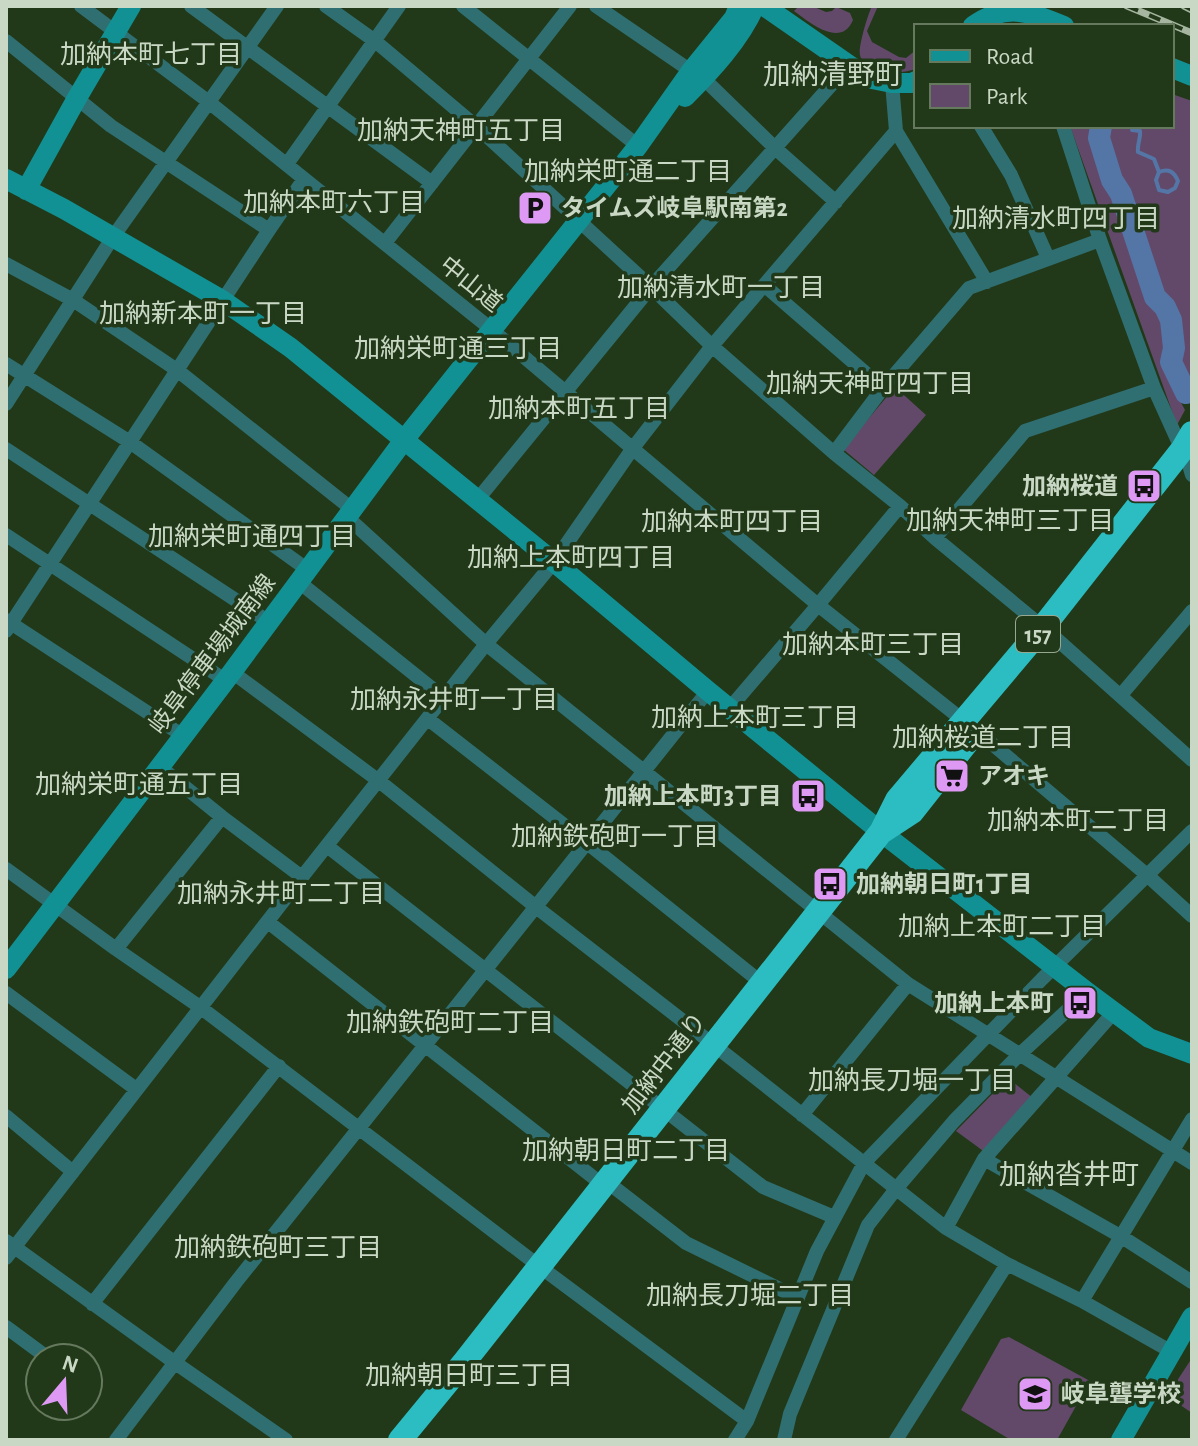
<svg xmlns="http://www.w3.org/2000/svg" width="1198" height="1446" viewBox="0 0 1198 1446" font-family="'Alegreya Sans','Noto Sans JP',sans-serif">
<style>
.green{fill:#62496a}
.lines{fill:none;stroke-linecap:round;stroke-linejoin:round}
.stream{stroke:#5476a6;stroke-width:4}
.river{stroke:#5476a6;stroke-width:22}
.street{stroke:#2f6f71;stroke-width:14}
.secondary{stroke:#129194;stroke-width:20}
.highway{stroke:#2bbdc1;stroke-width:24}
.rail-casing{stroke:#a5b59f;stroke-width:7}
.rail{stroke:#223919;stroke-width:4;stroke-dasharray:12;stroke-linecap:butt}
.labels{text-anchor:middle;stroke-width:7;stroke-linejoin:round;paint-order:stroke}
.shield{fill:#223919;stroke:#97a891;stroke-width:2}
.shield-label{font-size:22px;font-weight:bold;fill:#c9d8c4}
.poi-label{font-size:24px;font-weight:bold;fill:#c9d8c4;stroke:#223919;text-anchor:start}
.street-label{font-size:24px;fill:#c9d8c4;stroke:#223919}
.neighbourhood-label{font-size:26px;fill:#c9d8c4;stroke:#223919}
.quarter-label{font-size:28px;fill:#c9d8c4;stroke:#223919}
</style>
<rect width="100%" height="100%" fill="#223919"/>
<!-- green -->
<path class="green" d="M799 6H812L826 12 832 11 836 7 850 13 853 20C841 49 809 22 794 11Z
M872 6H878L867 31 872 42 899 57 906 58 916 50V69C900 74 865 77 860 55 858 47 868 14 872 6Z
M1172 94 1192 101V391L1178 397 1185 410 1177 425 1070 126H1172Z
M895 387 926 415 874 475 843 449Z
M1008 1078 1033 1098 986 1153 956 1131Z
M1009 1337 1090 1381 1057 1440H1011L961 1410 1001 1339Z
M1192 1358V1413L1167 1396Z"/>
<g class="lines">
<!-- stream -->
<path class="stream" d="M1132 130 1140 131C1141 138 1137 144 1138 152L1154 159 1159 172C1169 168 1174 172 1178 181L1175 188 1168 192 1159 190 1156 180 1159 172"/>
<!-- river -->
<path class="river" d="M1101 126 1099 138 1112 180 1121 194 1155 297 1165 307 1171 320 1174 348 1171 362 1186 393"/>
<!-- street -->
<path class="street" d="M81 6 205 99 491 329 818 605 984 737 1147 875 1192 916
M191 6 432 183
M326 6 375 41 477 127 651 287 712 346 834 453 900 506 935 538 1051 634 1192 760
M463 6 638 146
M596 6 691 71
M6 41 111 126 269 230
M703 78 775 148 836 202
M892 83 896 131 987 282
M981 126 1011 175 1048 258
M1063 126 1100 240 1154 388 1182 450
M287 164 399 6
M385 243 570 6
M6 264 73 300 177 370 353 510
M764 285 883 388
M6 364 130 442 308 570
M6 404 113 237 277 6
M6 449 269 622
M834 453 883 388 969 288 1100 240
M1189 465 1192 475
M478 499 651 287 849 65
M347 517 486 644 908 984 1192 1163
M6 535 225 680
M935 538 1025 431 1154 388
M299 582 444 698
M6 620 182 735
M6 631 269 230 304 179
M232 672 379 781 536 907 714 1045 946 1228 1007 1264 1082 1301 1172 1352
M1121 695 1192 611
M729 709 818 605 900 506
M428 719 591 846 763 984
M159 766 222 817 302 877
M327 846 763 1187 834 1217
M6 869 116 949 200 1007 539 1266 747 1421
M268 922 603 1185
M116 949 222 817
M6 993 136 1089
M802 1115 908 984
M6 1116 73 1172
M984 1159 1122 1237 1192 1282
M606 1181 686 1243 798 1298
M946 1228 984 1159 1114 1012
M6 1241 174 1362 286 1440
M6 1258 302 877 486 644 554 562 633 448 712 346 896 131
M1082 1301 1192 1119
M92 1304 279 1066
M6 1327 48 1358
M116 1440 236 1282 708 691
M735 1440 747 1421 817 1251 864 1163 1042 979 1192 831
M784 1440 790 1414 868 1225 896 1189 954 1121 1020 1054 1087 992
M896 1440 1007 1264"/>
<!-- secondary -->
<path class="secondary" d="M764 6 849 65 872 79 892 83H912L916 81
M973 26C1007 2 1029 12 1064 26
M1172 68 1192 76
M685 97C711 71 740 40 755 6
M6 179 64 209 222 300 291 348 554 562 708 691 881 832 1087 992 1149 1038 1192 1054
M26 190 77 98 131 6
M6 969 232 672 404 440 638 146 691 71 734 18 739 6
M1121 1440 1192 1317"/>
<!-- highway -->
<path class="highway" d="M883 831 912 812 972 736
M400 1440 465 1361 881 832 897 800 1043 627 1182 450 1192 433"/>
<defs>
<path id="rail" d="M1127 6 1192 33
M1184 6 1192 10"/>
</defs>
<!-- rail casing -->
<use href="#rail" class="rail-casing"/>
<!-- rail -->
<use href="#rail" class="rail"/>
</g>
<!-- icons -->
<defs>
<symbol id="parking-square" viewBox="-11 -11 22 22"><rect x="-9" y="-9" width="18" height="18" rx="4" fill="#dd99f3" stroke="#223919"/><path d="M-3.5-5.5H1a3.5 3.5 0 0 1 0 7H-1V5.5H-3.5ZM-1-3.4V-.6H.8a1.4 1.4 0 0 0 0-2.8Z" fill="#111"/></symbol>
<symbol id="bus-square" viewBox="-11 -11 22 22"><rect x="-9" y="-9" width="18" height="18" rx="4" fill="#dd99f3" stroke="#223919"/><path d="M-5-6H5V4H4V6H2V4H-2V6H-4V4H-5ZM-3.5-4V0h7V-4ZM-3.5 1.2v1.5H-2V1.2ZM2 1.2v1.5H3.5V1.2Z" fill="#111"/></symbol>
<symbol id="supermarket-square" viewBox="-11 -11 22 22"><rect x="-9" y="-9" width="18" height="18" rx="4" fill="#dd99f3" stroke="#223919"/><path d="M-6-5.5h2.5l.6 2H6L4.5 2H-2.5L-4.4-4H-6ZM-1.5 3.2a1.3 1.3 0 1 0 .1 0ZM3 3.2a1.3 1.3 0 1 0 .1 0Z" fill="#111"/></symbol>
<symbol id="school-square" viewBox="-11 -11 22 22"><rect x="-9" y="-9" width="18" height="18" rx="4" fill="#dd99f3" stroke="#223919"/><path d="M0-5L7-2L0 1L-7-2ZM-4 1L0 2.5L4 1V4Q0 6-4 4Z" fill="#111"/></symbol>
</defs>
<g fill-rule="evenodd">
<use href="#parking-square" x="515" y="188" width="40" height="40"/>
<use href="#bus-square" x="1124" y="466" width="40" height="40"/>
<use href="#supermarket-square" x="932" y="756" width="40" height="40"/>
<use href="#bus-square" x="788" y="776" width="40" height="40"/>
<use href="#bus-square" x="810" y="864" width="40" height="40"/>
<use href="#bus-square" x="1060" y="983" width="40" height="40"/>
<use href="#school-square" x="1015" y="1374" width="40" height="40"/>
</g>
<g class="labels">
<!-- shield labels -->
<rect class="shield" x="1016" y="616" width="44" height="36" rx="6"/>
<g class="shield-label">
<text x="1038" y="642">157</text>
</g>
<!-- poi labels -->
<g class="poi-label">
<text x="561" y="216">タイムズ岐阜駅南第2</text>
<text x="1118" y="494" text-anchor="end">加納桜道</text>
<text x="978" y="784">アオキ</text>
<text x="782" y="804" text-anchor="end">加納上本町3丁目</text>
<text x="856" y="892">加納朝日町1丁目</text>
<text x="1054" y="1011" text-anchor="end">加納上本町</text>
<text x="1061" y="1402">岐阜聾学校</text>
</g>
<!-- street labels -->
<g class="street-label">
<text transform="translate(471 284) rotate(39)" y="8">中山道</text>
<text transform="translate(212 654) rotate(-53)" y="8">岐阜停車場城南線</text>
<text transform="translate(664 1063) rotate(-52)" y="8">加納中通り</text>
</g>
<!-- neighbourhood labels -->
<g class="neighbourhood-label">
<text x="151" y="63">加納本町七丁目</text>
<text x="461" y="139">加納天神町五丁目</text>
<text x="628" y="180">加納栄町通二丁目</text>
<text x="334" y="211">加納本町六丁目</text>
<text x="1056" y="227">加納清水町四丁目</text>
<text x="721" y="296">加納清水町一丁目</text>
<text x="203" y="322">加納新本町一丁目</text>
<text x="458" y="357">加納栄町通三丁目</text>
<text x="870" y="392">加納天神町四丁目</text>
<text x="579" y="417">加納本町五丁目</text>
<text x="1010" y="529">加納天神町三丁目</text>
<text x="732" y="530">加納本町四丁目</text>
<text x="252" y="545">加納栄町通四丁目</text>
<text x="571" y="566">加納上本町四丁目</text>
<text x="873" y="653">加納本町三丁目</text>
<text x="454" y="708">加納永井町一丁目</text>
<text x="755" y="726">加納上本町三丁目</text>
<text x="983" y="746">加納桜道二丁目</text>
<text x="139" y="793">加納栄町通五丁目</text>
<text x="1078" y="829">加納本町二丁目</text>
<text x="615" y="845">加納鉄砲町一丁目</text>
<text x="281" y="902">加納永井町二丁目</text>
<text x="1002" y="935">加納上本町二丁目</text>
<text x="450" y="1031">加納鉄砲町二丁目</text>
<text x="912" y="1089">加納長刀堀一丁目</text>
<text x="626" y="1159">加納朝日町二丁目</text>
<text x="278" y="1256">加納鉄砲町三丁目</text>
<text x="750" y="1304">加納長刀堀二丁目</text>
<text x="469" y="1384">加納朝日町三丁目</text>
</g>
<!-- quarter labels -->
<g class="quarter-label">
<text x="833" y="84">加納清野町</text>
<text x="1069" y="1184">加納沓井町</text>
</g>
</g>
<!-- border -->
<rect width="1198" height="1446" fill="none" stroke="#c9d8c4" stroke-width="16"/>
<!-- legend -->
<rect x="914" y="24" width="260" height="104" fill="#223919" stroke="#65795d" stroke-width="2"/>
<rect x="930" y="50" width="40" height="12" fill="#129194" stroke="#65795d" stroke-width="2"/>
<text x="986" y="64" font-size="24" fill="#c9d8c4">Road</text>
<rect x="930" y="84" width="40" height="24" fill="#62496a" stroke="#65795d" stroke-width="2"/>
<text x="986" y="104" font-size="24" fill="#c9d8c4">Park</text>
<!-- north arrow -->
<g transform="translate(64 1382) rotate(19)"><circle r="38" fill="#223919" stroke="#65795d" stroke-width="2"/>
<path d="M0-6L14 30L0 20L-14 30Z" fill="#dd99f3"/>
<text y="-12" font-size="22" font-weight="bold" text-anchor="middle" fill="#c9d8c4">N</text>
</g>
</svg>
